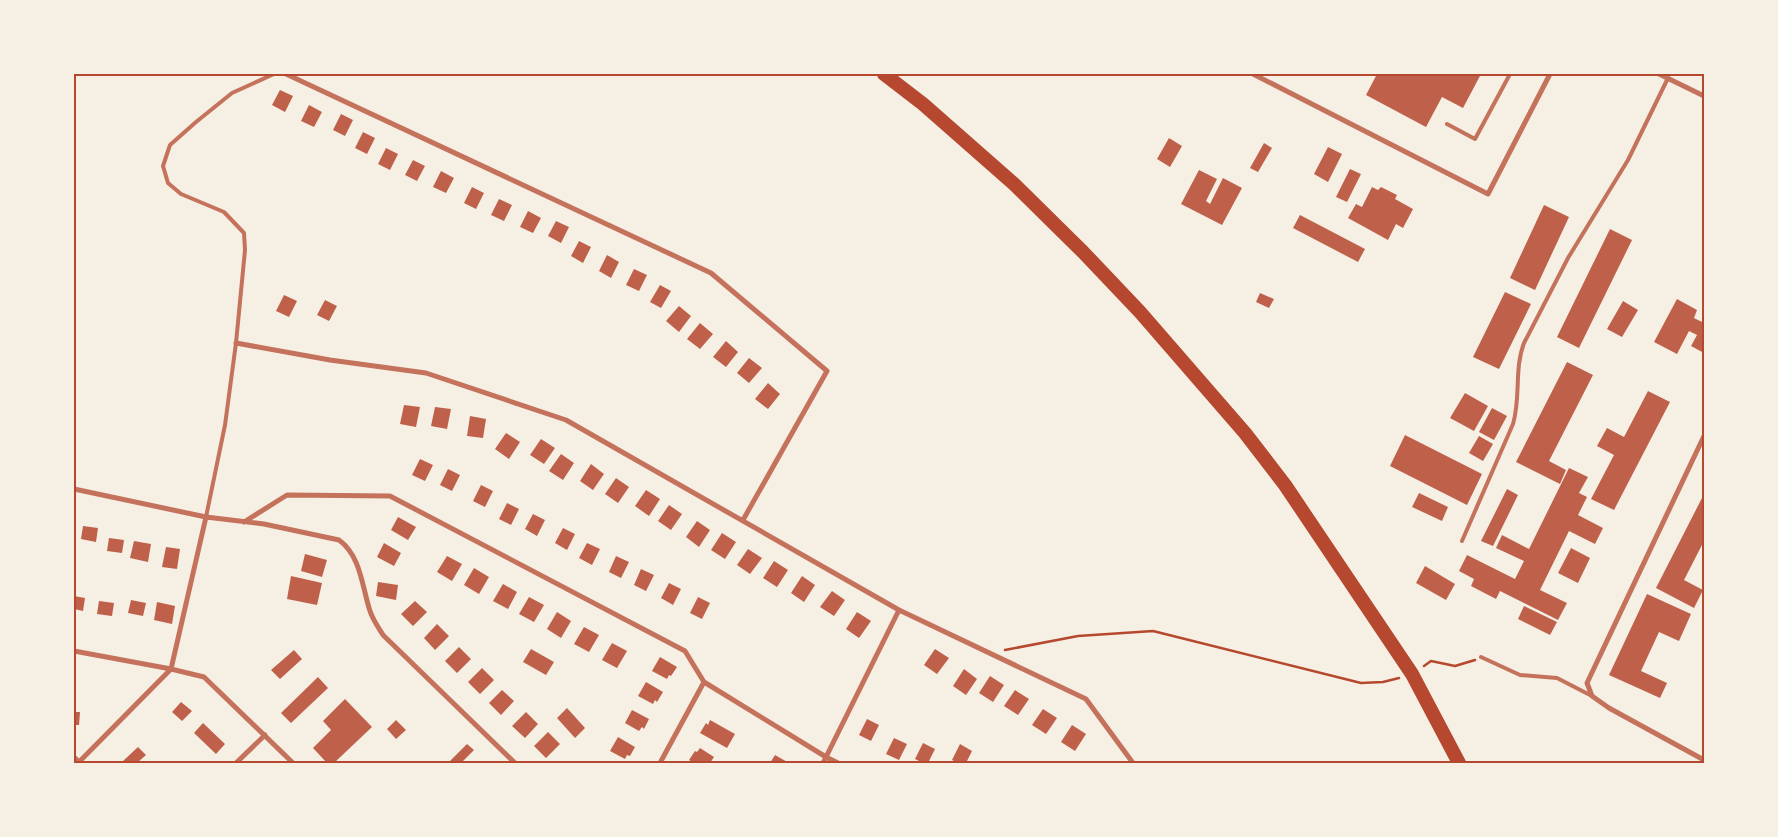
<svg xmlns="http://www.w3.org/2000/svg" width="1778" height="837" viewBox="0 0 1778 837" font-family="'Nunito Sans',sans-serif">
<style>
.building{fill:#bf614a}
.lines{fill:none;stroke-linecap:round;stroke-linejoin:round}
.path{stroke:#b5482f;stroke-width:2.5}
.service{stroke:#c5725c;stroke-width:4}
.minor{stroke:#c5725c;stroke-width:5}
.trunk{stroke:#b5482f;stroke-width:14}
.neatline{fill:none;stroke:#b5482f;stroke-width:2}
</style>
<rect width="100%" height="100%" fill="#f6efe4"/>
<!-- building -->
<path class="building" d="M1377 74H1481L1463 108 1442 97 1426 127 1366 95Z
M280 90 293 96 285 112 272 105Z
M309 105 322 112 314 127 301 121Z
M341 114 353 120 345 136 333 130Z
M363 132 375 138 367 154 355 148Z
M1169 138 1182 146 1170 167 1157 159Z
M1264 143 1272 148 1258 172 1250 168Z
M1328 147 1342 154 1328 182 1314 174Z
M386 148 398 154 390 170 378 164Z
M413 160 425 166 417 181 405 175Z
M1350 169 1361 174 1347 202 1336 197Z
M1199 170 1217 179 1206 201 1210 204 1223 178 1242 188 1222 225 1181 204Z
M441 171 454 178 446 193 433 187Z
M472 187 484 193 476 209 464 203Z
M1372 187 1378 190 1381 187 1397 195 1395 199 1413 209 1403 228 1396 224 1388 240 1348 218 1356 204 1362 207Z
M499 199 512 205 504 221 491 215Z
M1544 205 1569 217 1535 290 1510 278Z
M528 211 541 218 533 233 520 227Z
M1300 215 1365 249 1358 262 1293 228Z
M556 221 569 227 561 243 548 236Z
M1610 229 1632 240 1579 348 1557 337Z
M579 241 591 247 583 263 571 256Z
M607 255 619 262 611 278 599 271Z
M634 269 647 275 639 291 626 285Z
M660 285 671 291 661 308 650 302Z
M1505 292 1531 304 1499 369 1473 357Z
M1260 293 1274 299 1269 308 1256 302Z
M284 295 297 301 289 317 276 311Z
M1677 299 1697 310 1694 318 1704 323V353L1691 346 1697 335 1689 331 1677 354 1654 342Z
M325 300 337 306 329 321 317 315Z
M1623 301 1638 310 1622 337 1607 329Z
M679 306 691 316 679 332 666 321Z
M700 323 713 334 700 349 687 339Z
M726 341 738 352 726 367 713 357Z
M749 358 762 368 749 383 737 373Z
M1567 362 1593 375 1549 461 1566 470 1560 484 1516 462Z
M768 383 780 394 768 409 755 399Z
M1648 391 1670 402 1614 510 1591 499 1614 455 1597 446 1607 428 1624 437Z
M1465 393 1488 406 1474 431 1450 418Z
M404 405 420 407 416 427 400 424Z
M435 407 451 409 447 429 431 426Z
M1492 408 1507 416 1494 440 1479 432Z
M470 416 486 419 483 438 467 436Z
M506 433 520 442 509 459 495 449Z
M1405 435 1482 474 1467 505 1390 466Z
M1479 436 1493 444 1483 461 1469 453Z
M541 439 555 448 544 464 530 455Z
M561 454 574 463 563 480 549 471Z
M420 459 433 465 425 481 412 475Z
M591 464 604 474 593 490 580 481Z
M1569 468 1588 477 1579 493 1587 497 1578 515 1603 528 1595 544 1569 531 1540 590 1567 603 1558 620 1500 591 1496 599 1471 586 1474 579 1459 571 1467 555 1515 579 1524 561 1496 548 1502 535 1529 549Z
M448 469 460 475 452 491 440 485Z
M616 478 629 487 618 503 605 494Z
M481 485 493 491 485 507 473 501Z
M1507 489 1518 495 1493 546 1481 541Z
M646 490 660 499 649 516 635 506Z
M1419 493 1448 507 1442 521 1412 507Z
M1704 494V541L1684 580 1703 590 1694 608 1656 588Z
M507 503 519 509 511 525 499 519Z
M669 505 682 514 671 530 658 521Z
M533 514 545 520 537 536 525 529Z
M398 517 416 527 408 540 391 530Z
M697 521 710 530 699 547 686 537Z
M83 526 98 528 96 542 81 539Z
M563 528 575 534 567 550 555 543Z
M722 533 736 542 725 559 711 550Z
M109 538 124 540 122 553 107 551Z
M134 541 151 544 148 562 130 558Z
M384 543 401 553 394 566 377 557Z
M587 543 600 549 592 565 579 558Z
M166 547 180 549 177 569 162 567Z
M1571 548 1590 558 1578 583 1558 573Z
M748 549 762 558 750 574 737 565Z
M305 554 327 560 322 577 301 571Z
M447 556 462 564 452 581 437 572Z
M616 556 629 562 621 578 609 572Z
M774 561 788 570 777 587 763 578Z
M1425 566 1455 584 1446 600 1416 583Z
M474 568 489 577 479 594 464 585Z
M641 569 654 575 646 591 634 585Z
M291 576 322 583 317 605 287 599Z
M802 576 815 585 804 602 791 593Z
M378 582 398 585 396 600 376 596Z
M669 583 681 589 673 605 661 598Z
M503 584 517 592 508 609 493 601Z
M832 591 845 600 834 616 820 607Z
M1647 594 1691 614 1679 641 1659 632 1641 671 1667 683 1660 698 1609 675Z
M74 596 85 598 83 611 74 609Z
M529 597 544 605 534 622 519 614Z
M698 597 710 603 702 619 690 613Z
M131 600 146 603 143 616 128 613Z
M99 601 114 603 112 616 97 614Z
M415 601 427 612 413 626 401 614Z
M157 602 175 606 172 624 154 620Z
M1524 606 1557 622 1550 635 1518 619Z
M557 612 571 621 561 638 547 629Z
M857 612 871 621 859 638 846 629Z
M437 624 449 636 435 650 424 638Z
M584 627 599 635 589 652 574 644Z
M612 643 627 651 617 668 602 660Z
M459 647 471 659 457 673 445 661Z
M531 649 554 662 546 675 523 662Z
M935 649 949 658 937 674 924 665Z
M294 650 302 659 280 679 271 670Z
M660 657 677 667 671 676 669 675 667 679 652 671Z
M482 668 494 680 480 694 468 682Z
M964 669 977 679 966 695 953 686Z
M990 676 1004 685 993 702 979 693Z
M318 677 328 688 291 723 281 713Z
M646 682 663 692 657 702 655 700 653 704 638 696Z
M502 690 514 701 501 715 489 703Z
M1015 690 1029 699 1018 715 1004 706Z
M345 699 372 727 334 763H327L313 748 331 730 323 721Z
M181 702 192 711 182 721 172 712Z
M567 708 585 728 575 738 557 718Z
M1043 709 1057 718 1046 734 1032 725Z
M632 710 649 719 644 729 642 727 639 731 625 723Z
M74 712H80L79 725H74Z
M526 712 538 724 525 738 512 726Z
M867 719 879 725 871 741 859 735Z
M396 720 406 730 396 739 387 729Z
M710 720 735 734 727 748 700 733 706 723 708 725Z
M203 723 225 744 216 754 194 733Z
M1072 725 1086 734 1075 751 1061 742Z
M548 732 560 744 546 758 534 746Z
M618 737 635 747 630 756 627 755 625 759 610 751Z
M894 738 907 744 899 760 886 754Z
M923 743 935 749 928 763H923L915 759Z
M467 744 474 750 461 763H448Z
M960 744 972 751 966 763H958L952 760Z
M138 747 146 755 137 763H125L123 761Z
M700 748 714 757 710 763H694L689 760 695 751 697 752Z
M775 755 789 763H770Z"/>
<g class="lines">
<!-- path -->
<path class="path" d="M1005 650 1078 636 1153 631 1361 683 1383 682 1399 678
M1424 666 1431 661 1455 666 1475 660"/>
<!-- service -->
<path class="service" d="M1447 124 1475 139 1510 74
M206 517 225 425 236 343 245 250 244 233 224 212 181 194 168 183 163 166 170 145 196 122 232 93 274 74
M1462 541 1513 424C1521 397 1514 369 1524 343L1568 258 1628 160 1668 78
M1481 657 1520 675 1557 678 1592 696"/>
<!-- minor -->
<path class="minor" d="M286 74 711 273 827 371 743 520
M1253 74 1488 194 1550 74
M1659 74 1704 96
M236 343 330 360 426 373 566 420 899 610 1086 699 1133 763
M1704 436 1587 683 1592 696 1609 708 1704 760
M74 489 206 517 264 524 339 540C361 556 362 587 370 611 373 620 378 627 383 635L515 763
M244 522 287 495 390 496 685 651 704 682 826 757 838 763
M74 651 171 669 204 677 293 763
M171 669 206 517
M74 757 79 762
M78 763 171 669
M236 763 265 735
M660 763 704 682
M823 763 899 610"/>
<!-- trunk -->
<path class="trunk" d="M884 74 923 104 1014 184 1083 252 1140 312 1245 433 1285 485 1412 674 1459 763"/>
</g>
<!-- border -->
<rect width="1778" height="837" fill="none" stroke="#f6efe4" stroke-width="150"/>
<rect x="75" y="75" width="1628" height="687" class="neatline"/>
</svg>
